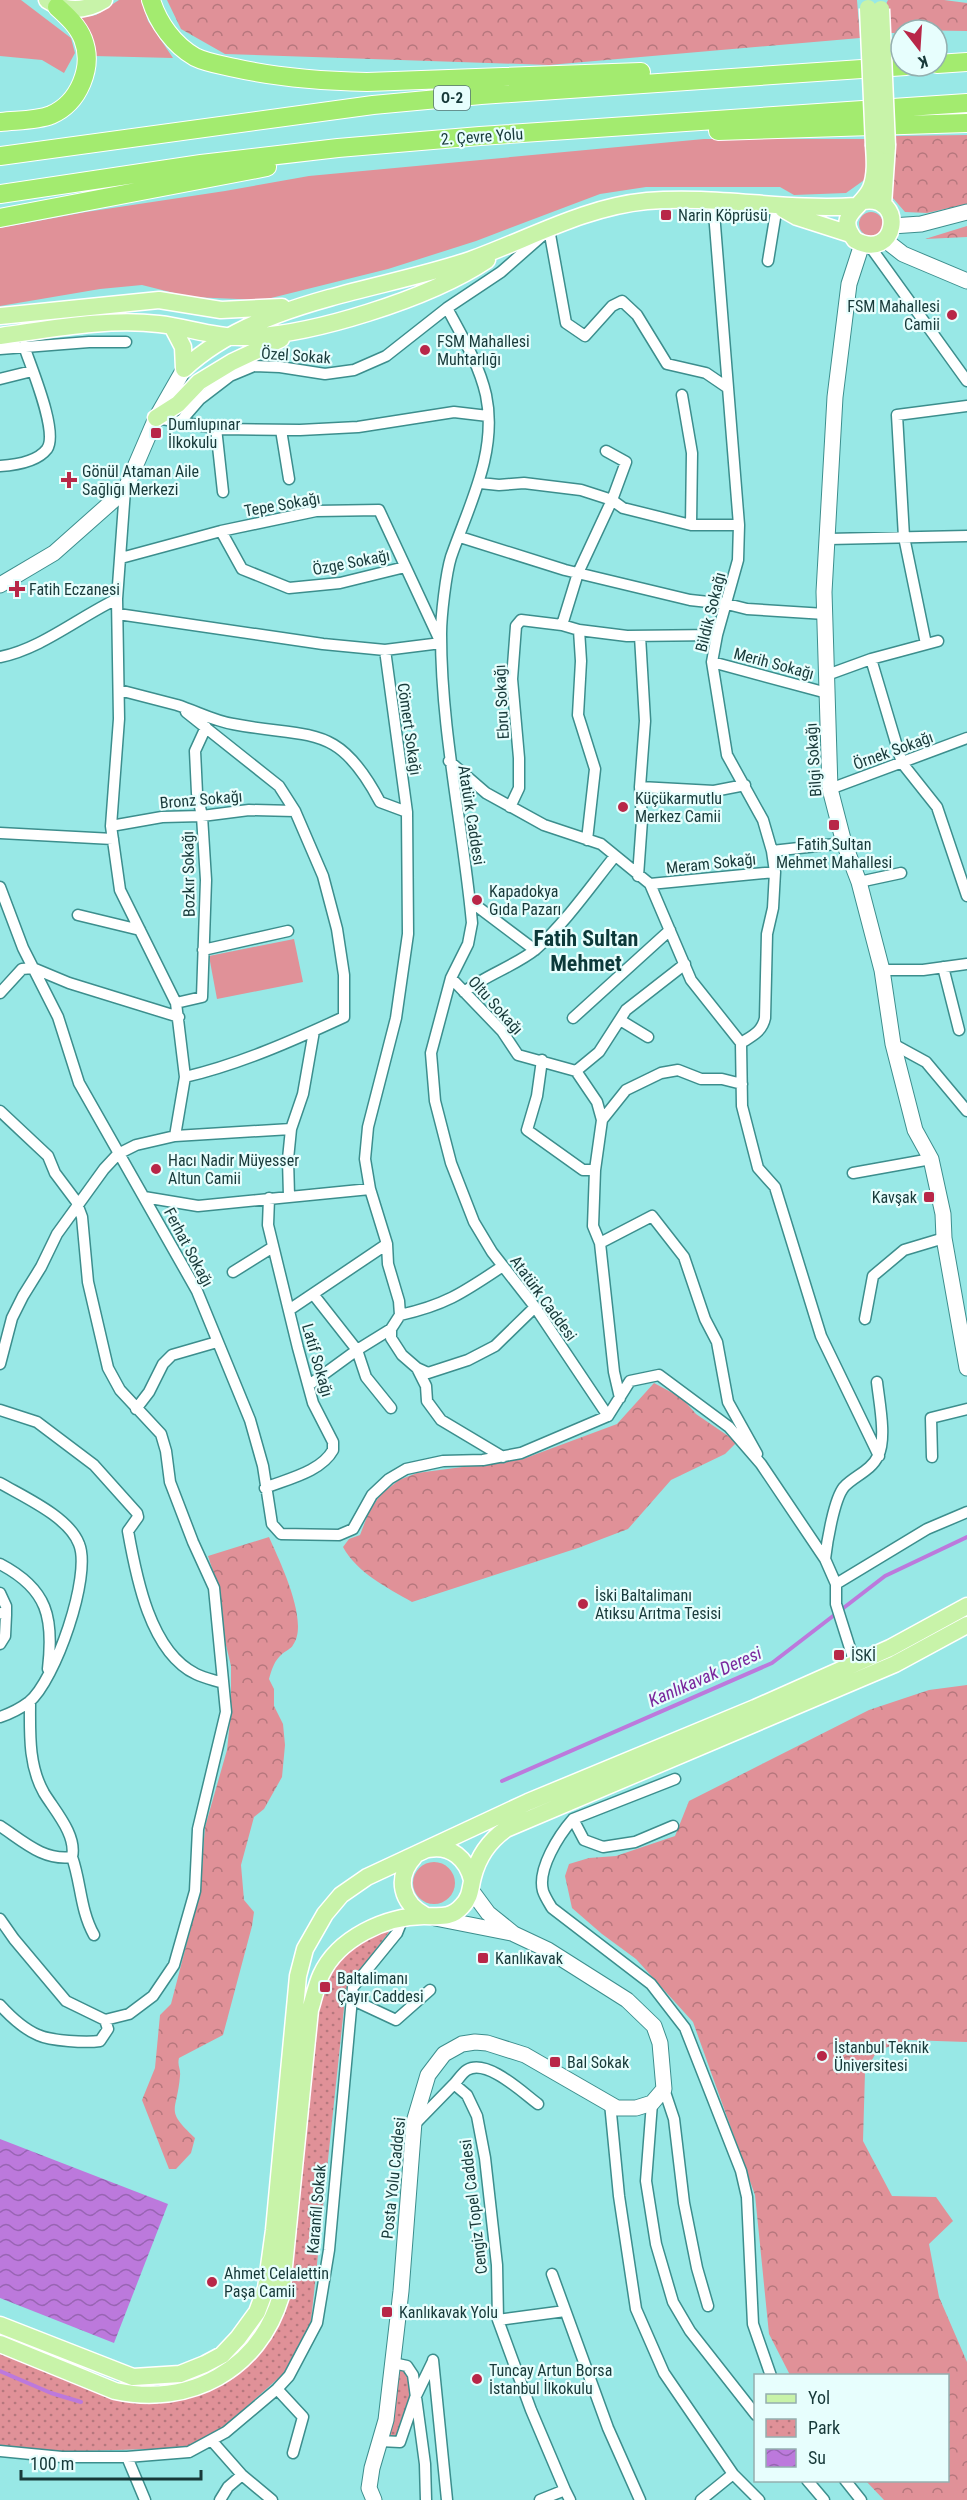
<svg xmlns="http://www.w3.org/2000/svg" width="967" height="2500" viewBox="0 0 967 2500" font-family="'Roboto Condensed',sans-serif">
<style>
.green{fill:#e09198}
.forest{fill:url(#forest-crowns)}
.park{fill:url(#park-dots)}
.water{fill:url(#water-waves)}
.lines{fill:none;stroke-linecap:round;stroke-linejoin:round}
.stream{stroke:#bc79dc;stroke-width:4}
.street-casing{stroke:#3c8e8d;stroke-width:13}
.secondary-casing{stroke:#3c8e8d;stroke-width:17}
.primary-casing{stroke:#fff;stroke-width:19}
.highway-casing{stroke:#fff;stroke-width:20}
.street{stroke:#fff;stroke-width:10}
.secondary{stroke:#fff;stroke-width:15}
.primary{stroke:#c8f3a9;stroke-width:16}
.highway{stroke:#a3eb6f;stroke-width:18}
.primary-bridge-casing{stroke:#fff;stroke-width:19;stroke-linecap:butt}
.primary-bridge{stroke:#c8f3a9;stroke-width:16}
.poi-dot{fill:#b82748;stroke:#e7fefd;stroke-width:2}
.labels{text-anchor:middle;stroke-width:4.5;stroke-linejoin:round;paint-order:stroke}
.shield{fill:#e7fefd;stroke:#557474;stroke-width:1.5}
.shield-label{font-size:15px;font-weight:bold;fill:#173939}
.street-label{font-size:16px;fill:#173939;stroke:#e7fefd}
.poi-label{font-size:16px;fill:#173939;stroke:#e7fefd;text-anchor:start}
.water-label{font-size:18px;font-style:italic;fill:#7a279d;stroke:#e7fefd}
.district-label{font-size:22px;font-weight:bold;fill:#0c3939;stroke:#e7fefd}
</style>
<defs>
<pattern id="forest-crowns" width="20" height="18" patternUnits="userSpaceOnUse" patternTransform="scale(1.5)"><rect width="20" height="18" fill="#e09198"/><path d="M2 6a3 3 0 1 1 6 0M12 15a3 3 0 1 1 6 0" fill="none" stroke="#b5777d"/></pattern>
<pattern id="park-dots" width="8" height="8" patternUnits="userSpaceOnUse" patternTransform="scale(1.5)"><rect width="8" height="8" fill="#e09198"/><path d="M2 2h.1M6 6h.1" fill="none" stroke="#b5777d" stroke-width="1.8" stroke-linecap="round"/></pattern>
<pattern id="water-waves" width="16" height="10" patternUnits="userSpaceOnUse" patternTransform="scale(1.5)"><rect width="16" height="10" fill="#bc79dc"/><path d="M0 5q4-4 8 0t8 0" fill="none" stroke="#9864b3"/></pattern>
</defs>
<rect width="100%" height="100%" fill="#98e8e6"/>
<!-- green -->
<path class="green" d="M0 0H21L71 38 75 53 64 73 42 60 0 56Z
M119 0H141L148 21 173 58 94 56 78 18 96 15Z
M704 139H867V178L846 193 794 195 780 187H646L600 194 476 241 388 269 263 300 190 297 142 285 100 289 0 306V228L86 212 225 191 309 176Z
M859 224a12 12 0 1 1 24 0a12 12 0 1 1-24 0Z
M294 939 303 982 217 999 209 956Z
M413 1883a21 21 0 1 1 42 0a21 21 0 1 1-42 0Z"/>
<!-- forest -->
<path class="forest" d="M167 0H857L860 38 549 65 225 54 181 29Z
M888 0H944L967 3V31L901 30V33H888L886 4Z
M967 135V204L927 213 905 212 892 197 895 136Z
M967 226V237L925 239Z
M654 1383 682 1398 696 1414 737 1442 725 1454 671 1480 628 1529 578 1548 412 1602C388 1588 357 1573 343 1547L349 1539 360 1535 368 1514 380 1495 399 1480 417 1473 523 1459 617 1424Z
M269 1537C279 1560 310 1622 293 1645 291 1649 285 1651 282 1654 274 1661 272 1669 269 1679L274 1689V1706L283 1724 285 1745 282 1777 264 1809 254 1817 241 1865 244 1900 254 1912 252 1926 223 2035 179 2058C177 2066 181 2069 180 2076 177 2113 164 2109 195 2138L191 2153 176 2169H169L142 2100 155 2068 160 2015 171 2004 200 1892 205 1827 227 1750 231 1710V1666L221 1624 216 1580 208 1556Z
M967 1685V2042L907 2040 877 2051 865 2072 863 2141 892 2196 936 2197 953 2221 929 2244 939 2297 967 2362V2500H884L866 2481 948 2480V2376L790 2375 769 2334 755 2195 693 2022 636 1959 602 1934 572 1908 565 1876 569 1864 589 1858 616 1856 675 1836 689 1801 869 1710 929 1690Z"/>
<!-- park -->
<path class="park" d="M389 1929V1932L346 1989 311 2321 301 2343 283 2374 216 2434 185 2448 48 2452 0 2446V2351L160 2401 266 2341 319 1994 338 1961 365 1939Z
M396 2366 406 2368C417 2391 406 2416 398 2440L387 2437Z"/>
<!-- water -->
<path class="water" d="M0 2139 168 2204 114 2343 0 2298Z"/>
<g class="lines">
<!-- stream -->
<path class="stream" d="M502 1781 772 1663 885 1576 967 1537
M0 2371 51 2393 81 2402"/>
<defs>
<path id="street" d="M713 200 739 525 738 560 717 635 712 662 727 755 763 820 772 851 775 872 773 908 767 934 765 1018C762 1032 752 1036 741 1043
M549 229 566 323 585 336 612 306 622 301 637 315 667 364 706 373 728 388
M869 245 967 381
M768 261 777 206
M447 308C462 336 479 364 486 395 498 452 469 505 451 557 446 573 441 616 441 634 441 731 463 826 472 923L468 944 451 978 431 1053 435 1101 451 1163 474 1222 492 1252 535 1307 608 1416
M0 349 89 342H126
M0 379 32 371
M682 395 692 453 691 525
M156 418 221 429 300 430 358 427 454 412 488 416
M180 422 200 399 230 376 254 366 280 367 325 374 354 370 386 356 447 308 501 272 543 235
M216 428 223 492
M281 430 289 479
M0 466C16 465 37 462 47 449 59 432 30 365 24 346
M480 483 499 485 524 483 581 490 612 500 623 508 691 525H739
M221 531 242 569 289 588 340 583 405 567
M460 537 565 570 690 600 727 604 747 609 825 614
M828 539 967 536
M118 614 323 644 385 650 441 643 379 510 316 511 221 531 121 558
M562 625 578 573 612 500 626 462 606 451
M640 636 645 721 640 787 714 791 745 785
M926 644 904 537 897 415 967 406
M385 650 407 812
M0 657C41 649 79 617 117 599
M871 659 938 641
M712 662 827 693
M827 675 871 659 902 763 937 807 967 896
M119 690C139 695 158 700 177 705 196 711 214 721 233 724 312 739 338 722 380 802L407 812 408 934 396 1018 368 1127 365 1159 370 1189 387 1244 388 1264 399 1301 400 1315 391 1329V1338L402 1355 417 1368 428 1373 468 1360 495 1346 535 1307
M449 761 486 793 544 825 601 844 650 884 691 980 741 1043 742 1106 758 1168 775 1187 821 1336 879 1456
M830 789 967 738
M510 807 519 788V758L512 679 516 626 521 620 562 625 579 630
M111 826 162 817 202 816 249 810 295 811
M0 833 113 839
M587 840 595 769 578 715 581 661 579 630 627 636 717 635
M772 851 844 843
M638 876 642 820 640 787
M859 882 901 873
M650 884 775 872
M0 887 23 948 58 1017 79 1083 197 1291 250 1420 263 1466 272 1524 281 1534 339 1535 353 1529 372 1495 389 1479 406 1469 443 1461 483 1460 521 1453 608 1416 630 1381 659 1375 729 1427 761 1464 825 1559 836 1584V1604L855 1664
M470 901 535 950
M78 915 140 930
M203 950 288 931
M943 967 959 1030
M882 970H923L967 964
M451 978 502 1031 518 1055 576 1071 599 1052 626 1010 685 964
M464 992C486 975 517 965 536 949 566 922 590 887 615 856
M0 993 22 969 33 968 69 983 179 1017
M176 1003 202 997 206 880 202 816 197 793 195 751 206 727
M573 1018 670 930
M620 1020 648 1037
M893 1044 926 1062 967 1111
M542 1060 537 1096 527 1130 583 1170H595
M576 1071 597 1102 602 1120 595 1170 593 1226 600 1243 652 1216 684 1257 705 1319 717 1342 728 1402 757 1454
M185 1077C240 1064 292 1041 344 1017V975L337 929 323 876 295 811 279 786 186 712
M0 1111 48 1156 55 1173 76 1201 82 1217 88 1282 108 1368 120 1390 161 1434 166 1451 170 1482 193 1542 214 1588 226 1712 198 1829 195 1891 174 1965 153 1996 129 2014 105 2020 66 2001 14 1939 0 1919
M602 1120 626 1090 661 1073 678 1070 701 1079H722L742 1084
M291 1129 303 1094 314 1031
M175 1136 291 1129 288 1159 289 1196
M853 1173 931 1159
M144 1197 198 1206 370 1189
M600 1243 614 1372 620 1398
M233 1272 273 1247
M313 1294 357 1350 366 1377 391 1408
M289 1310 387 1244
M400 1315C446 1305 464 1292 503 1266
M865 1319 873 1276 904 1250 944 1238
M0 1364 12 1318 23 1296 41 1267 57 1234 104 1169 118 1154 136 1145 175 1136 185 1077 176 1003 120 890 111 826 119 719 117 599 125 490
M417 1368 426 1386 427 1401 441 1420 503 1457
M309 1385 357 1350 391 1329
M136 1409 149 1392 163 1364 172 1355 217 1342
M0 1410 37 1422 94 1465 137 1513 138 1517 128 1531C136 1576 150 1652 196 1674 204 1678 214 1680 223 1683
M932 1457 931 1418 967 1409
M0 1483C24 1497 69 1517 79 1544 92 1575 55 1681 29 1702 21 1708 9 1714 0 1717
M265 1488C287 1479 321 1472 333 1450V1442L313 1403 298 1348 268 1225 269 1198
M825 1559C827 1542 834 1499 844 1487 854 1476 871 1471 878 1456 887 1439 879 1401 877 1382
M0 1564C48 1589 54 1618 48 1669
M836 1584 927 1529 967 1512
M0 1593 6 1606V1615L0 1613
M0 1644 5 1636 6 1615
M675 1779 573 1819C559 1835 537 1869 543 1891 545 1897 549 1903 552 1908L651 1984 685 2028 741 2171 747 2197 753 2324 771 2376
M573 1819 584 1840 603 1847 635 1842 673 1826
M0 1826C23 1841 43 1861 72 1857 77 1835 55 1811 44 1793 28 1765 30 1732 30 1701
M72 1857C81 1882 80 1910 94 1935
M351 1999 396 2020 430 1990
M0 2005C10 2016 24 2029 38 2035 51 2041 86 2043 100 2041L108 2029 105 2020
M454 2084C458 2080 462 2073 467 2070 487 2058 523 2093 538 2104
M664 2089 674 2119 684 2203 697 2268 708 2306
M610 2103 619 2196 636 2309 664 2373 733 2474 759 2500
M652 2103 646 2181 656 2244 673 2302 690 2331 756 2415
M414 2125 454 2084 467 2095 477 2116 485 2158 497 2265 498 2320
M552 2274 608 2428 640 2500
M565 2311 498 2320 531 2410 565 2490
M433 2360 447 2500
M393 2363 407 2366 413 2375 425 2464 426 2500
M277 2389 303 2417 293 2453
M212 2441 242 2475 228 2487 220 2500
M380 2441 400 2442 415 2398 433 2361
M0 2451 62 2457H127L189 2452 226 2432 277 2389 289 2376 317 2323 329 2250 353 1987 397 1933 403 1918
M127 2457 145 2500
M242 2475 272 2500
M807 2480 824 2500
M845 2480 861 2500
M540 2500 565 2490 570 2500
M701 2500 733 2474"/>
<path id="secondary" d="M892 226 921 224 967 212
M885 240 903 254 967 281
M862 244 849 284 835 397 824 592 830 789 844 843 859 882 882 970 893 1044 915 1130 931 1159 943 1214 944 1238 967 1368
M0 585 54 553 125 490 156 418 184 369
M435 1918 511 1933
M374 2500 369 2488 372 2468 386 2420 401 2291 414 2122 428 2075 444 2054 462 2044 475 2042 487 2043 525 2055 617 2108H636L652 2103 664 2089 660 2043 654 2026 627 2000 548 1950 514 1934 488 1913 471 1890"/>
<path id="primary" d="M47 0C65 12 85 12 104 0
M863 201C907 194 897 263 855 240 834 214 862 209 871 188 876 175 875 160 874 146
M883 205 887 146
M783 209 797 217 850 234
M0 316 159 300 221 310 282 307
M172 326 183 347 184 369
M0 336C52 329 107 318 159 324 186 327 213 337 240 337 309 337 430 298 487 260
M184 369C256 301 379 291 470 260 529 239 584 207 647 201 717 195 786 211 856 206
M156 418 178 404 199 382 232 362 281 339
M429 1849C451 1845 467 1859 472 1880
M414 1857C395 1878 401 1903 426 1916
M0 2325 133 2377 180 2374 205 2364 222 2355 238 2338 257 2312 266 2288 274 2230 298 1976 305 1949 325 1914 341 1895 367 1877 528 1802 755 1708 890 1648 967 1606
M0 2344 115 2391C190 2407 259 2370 281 2296L310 2010C314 1998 316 1986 321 1975 338 1938 386 1916 424 1916 439 1916 451 1919 462 1906 471 1897 470 1888 473 1877 478 1857 489 1841 506 1829L895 1664 967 1625"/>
<path id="highway" d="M151 0C158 23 174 45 195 57 207 63 222 65 235 68 279 78 322 81 367 82L641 72
M937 64 967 62
M0 122C17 120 36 121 51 115 79 103 94 67 83 39 78 26 67 16 57 7
M718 131 967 123
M0 156 373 105 481 95 906 66
M0 194 201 164 338 148 480 136 967 103
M0 218 267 167"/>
</defs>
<!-- street casing -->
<use href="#street" class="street-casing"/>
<!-- secondary casing -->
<use href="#secondary" class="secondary-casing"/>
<!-- primary casing -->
<use href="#primary" class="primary-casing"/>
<!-- highway casing -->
<use href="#highway" class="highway-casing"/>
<!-- street -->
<use href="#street" class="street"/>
<!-- secondary -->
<use href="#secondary" class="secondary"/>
<!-- primary -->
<use href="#primary" class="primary"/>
<!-- highway -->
<use href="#highway" class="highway"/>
<defs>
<path id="primary-bridge" d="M868 8 874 146
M881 9 887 146"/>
</defs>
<!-- primary-bridge casing -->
<use href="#primary-bridge" class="primary-bridge-casing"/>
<!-- primary-bridge -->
<use href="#primary-bridge" class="primary-bridge"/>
</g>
<!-- markers -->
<g class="poi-dot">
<rect x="660" y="209" width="12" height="12" rx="3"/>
<circle cx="952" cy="315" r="6"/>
<circle cx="425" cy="350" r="6"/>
<rect x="150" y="427" width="12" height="12" rx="3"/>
<path d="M66 471h6v6h6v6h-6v6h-6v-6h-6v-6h6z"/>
<path d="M14 580h6v6h6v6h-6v6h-6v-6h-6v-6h6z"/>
<circle cx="623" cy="807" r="6"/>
<rect x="828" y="819" width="12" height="12" rx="3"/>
<circle cx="477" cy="900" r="6"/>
<circle cx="156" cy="1169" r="6"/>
<rect x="923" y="1191" width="12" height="12" rx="3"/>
<circle cx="583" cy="1604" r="6"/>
<rect x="833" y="1649" width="12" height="12" rx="3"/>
<rect x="477" y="1952" width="12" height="12" rx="3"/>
<rect x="319" y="1981" width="12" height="12" rx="3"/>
<circle cx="822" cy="2056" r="6"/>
<rect x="549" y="2056" width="12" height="12" rx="3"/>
<circle cx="212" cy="2282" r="6"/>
<rect x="381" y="2306" width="12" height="12" rx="3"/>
<circle cx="477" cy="2379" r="6"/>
</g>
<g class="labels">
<!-- shield labels -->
<rect class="shield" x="434" y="86" width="36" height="24" rx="4.5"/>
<g class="shield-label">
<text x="452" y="103">O-2</text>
</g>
<!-- street labels -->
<g class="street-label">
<text transform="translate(482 136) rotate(-4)" y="6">2. Çevre Yolu</text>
<text transform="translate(296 355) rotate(4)" y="6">Özel Sokak</text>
<text transform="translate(282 504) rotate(-10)" y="6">Tepe Sokağı</text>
<text transform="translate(351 562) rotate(-11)" y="6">Özge Sokağı</text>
<text transform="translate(710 612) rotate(-76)" y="6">Bildik Sokağı</text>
<text transform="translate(774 663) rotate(15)" y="6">Merih Sokağı</text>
<text transform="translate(501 702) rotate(-93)" y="6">Ebru Sokağı</text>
<text transform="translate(410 729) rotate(82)" y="6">Cömert Sokağı</text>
<text transform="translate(893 750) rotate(-20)" y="6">Örnek Sokağı</text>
<text transform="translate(813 760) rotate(-94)" y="6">Bilgi Sokağı</text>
<text transform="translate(201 799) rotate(-5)" y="6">Bronz Sokağı</text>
<text transform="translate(472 815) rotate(81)" y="6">Atatürk Caddesi</text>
<text transform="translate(711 863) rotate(-6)" y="6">Meram Sokağı</text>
<text transform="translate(188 874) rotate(-91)" y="6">Bozkır Sokağı</text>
<text transform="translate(496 1005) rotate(48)" y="6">Oltu Sokağı</text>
<text transform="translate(189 1247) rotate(62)" y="6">Ferhat Sokağı</text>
<text transform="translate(544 1298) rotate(54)" y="6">Atatürk Caddesi</text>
<text transform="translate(318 1360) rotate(74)" y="6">Latif Sokağı</text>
<text transform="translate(393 2178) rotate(-84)" y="6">Posta Yolu Caddesi</text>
<text transform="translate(473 2207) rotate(-97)" y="6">Cengiz Topel Caddesi</text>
<text transform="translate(316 2209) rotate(-85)" y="6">Karanfil Sokak</text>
</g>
<!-- poi labels -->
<g class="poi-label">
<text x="678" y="221">Narin Köprüsü</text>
<text x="940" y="312" text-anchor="end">FSM Mahallesi<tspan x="940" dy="18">Camii</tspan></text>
<text x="437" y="347">FSM Mahallesi<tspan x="437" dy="18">Muhtarlığı</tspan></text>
<text x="168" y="430">Dumlupınar<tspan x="168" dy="18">İlkokulu</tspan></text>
<text x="82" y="477">Gönül Ataman Aile<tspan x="82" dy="18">Sağlığı Merkezi</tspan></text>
<text x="29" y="595">Fatih Eczanesi</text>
<text x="635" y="804">Küçükarmutlu<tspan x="635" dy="18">Merkez Camii</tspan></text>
<text x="834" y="850" text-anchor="middle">Fatih Sultan<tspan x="834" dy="18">Mehmet Mahallesi</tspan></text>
<text x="489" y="897">Kapadokya<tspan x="489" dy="18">Gıda Pazarı</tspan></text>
<text x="168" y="1166">Hacı Nadir Müyesser<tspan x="168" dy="18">Altun Camii</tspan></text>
<text x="917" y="1203" text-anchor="end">Kavşak</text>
<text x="595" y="1601">İski Baltalimanı<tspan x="595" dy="18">Atıksu Arıtma Tesisi</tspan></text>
<text x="851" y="1661">İSKİ</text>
<text x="495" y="1964">Kanlıkavak</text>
<text x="337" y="1984">Baltalimanı<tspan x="337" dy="18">Çayır Caddesi</tspan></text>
<text x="834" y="2053">İstanbul Teknik<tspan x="834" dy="18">Üniversitesi</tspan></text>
<text x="567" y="2068">Bal Sokak</text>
<text x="224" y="2279">Ahmet Celalettin<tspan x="224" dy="18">Paşa Camii</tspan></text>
<text x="399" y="2318">Kanlıkavak Yolu</text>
<text x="489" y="2376">Tuncay Artun Borsa<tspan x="489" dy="18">İstanbul İlkokulu</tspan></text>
</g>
<!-- water labels -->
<g class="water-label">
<text transform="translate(705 1677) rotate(-24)" y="6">Kanlıkavak Deresi</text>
</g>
<!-- district labels -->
<g class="district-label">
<text x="586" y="946">Fatih Sultan<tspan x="586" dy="25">Mehmet</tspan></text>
</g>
</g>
<!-- legend -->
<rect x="754" y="2374" width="195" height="108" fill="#e7fefd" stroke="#94afaf" stroke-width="1.5"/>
<rect x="766" y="2394" width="30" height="9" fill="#c8f3a9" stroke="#94afaf" stroke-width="1.5"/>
<text x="808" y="2404" font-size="18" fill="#173939">Yol</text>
<rect x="766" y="2419" width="30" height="18" fill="url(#park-dots)" stroke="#94afaf" stroke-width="1.5"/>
<text x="808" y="2434" font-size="18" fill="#173939">Park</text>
<rect x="766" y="2449" width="30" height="18" fill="url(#water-waves)" stroke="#94afaf" stroke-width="1.5"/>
<text x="808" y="2464" font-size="18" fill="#173939">Su</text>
<!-- north arrow -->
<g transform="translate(919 48) rotate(163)"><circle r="28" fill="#e7fefd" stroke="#94afaf" stroke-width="1.5"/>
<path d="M0-4.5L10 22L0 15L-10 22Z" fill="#b82748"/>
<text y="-9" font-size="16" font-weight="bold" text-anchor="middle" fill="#173939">K</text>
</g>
<!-- scale -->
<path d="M21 2470v9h180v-9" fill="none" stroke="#173939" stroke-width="3"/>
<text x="30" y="2470" font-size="18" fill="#173939" stroke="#e7fefd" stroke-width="4.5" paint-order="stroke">100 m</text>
</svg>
